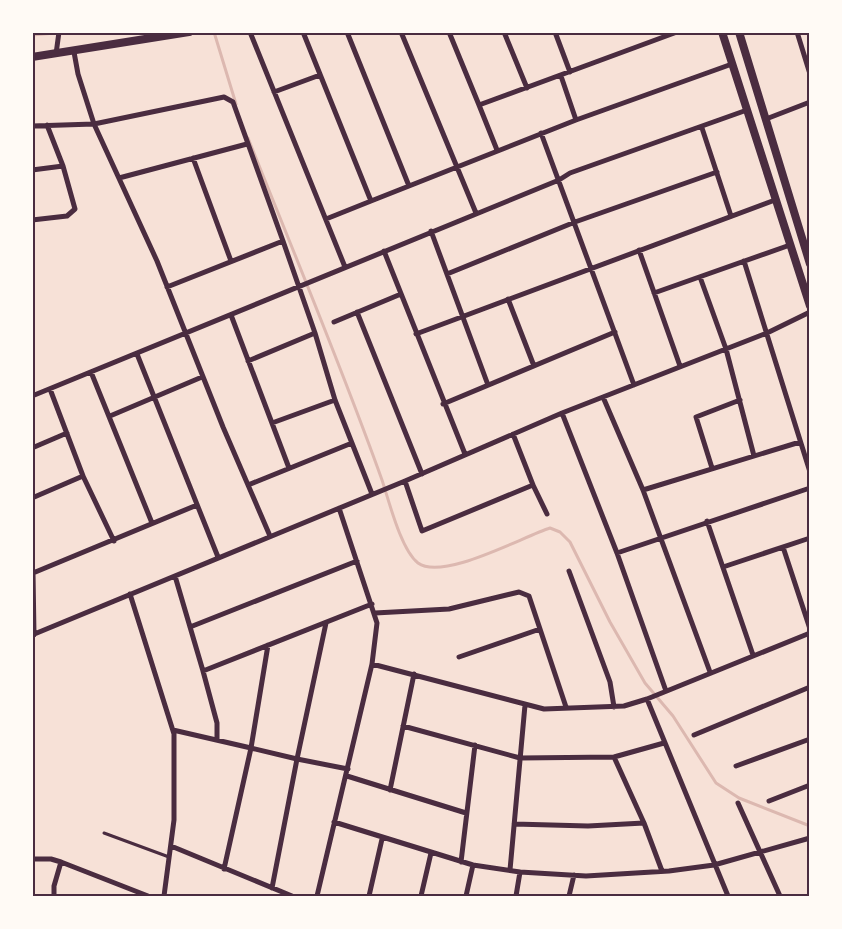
<svg xmlns="http://www.w3.org/2000/svg" width="842" height="929" viewBox="0 0 842 929" font-family="'Archivo Narrow',sans-serif">
<style>
.lines{fill:none;stroke-linecap:round;stroke-linejoin:round}
.stream{stroke:#dcb8b0;stroke-width:3}
.service{stroke:#4a2c40;stroke-width:3}
.minor{stroke:#4a2c40;stroke-width:5}
.tertiary{stroke:#4a2c40;stroke-width:8}
.neatline{fill:none;stroke:#4a2c40;stroke-width:2}
</style>
<rect width="100%" height="100%" fill="#f7e1d7"/>
<g class="lines">
<!-- stream -->
<path class="stream" d="M214 32 236 104
M32 35 67 32
M248 138C293 251 341 365 382 480 389 501 401 550 418 563 443 581 522 537 550 528L560 532 570 542 610 622 645 683 673 716 716 783 739 798 810 826"/>
<!-- service -->
<path class="service" d="M104 833 169 857"/>
<!-- minor -->
<path class="minor" d="M250 32 345 267
M303 32 371 201 576 120 732 64
M347 32 409 186
M401 32 476 213
M449 32 479 105
M504 32 527 88
M555 32 570 72
M797 32 810 74
M74 52 78 74 94 124 157 261 223 427 270 536
M56 54 59 32
M561 76 576 120
M274 92 320 75
M766 119 810 102
M32 126 94 124 224 97 233 102 283 241 167 287
M702 128 731 216
M541 133 634 385
M497 150 479 105 677 32
M193 158 231 261
M32 170 63 166
M119 178 247 144
M326 219 371 201
M32 220 67 216 75 209 63 166 47 125
M431 231 488 385
M283 241 315 333 335 400 372 494
M639 250 680 366
M384 251 465 454
M744 261 810 472
M447 274 575 222 717 172
M700 277 726 349 754 456
M654 293 790 245
M508 299 534 366
M357 312 422 474
M231 315 289 468
M334 322 401 294
M416 334 775 200
M137 354 218 557
M248 361 315 333
M91 372 152 523
M32 396 559 180 570 173 747 110
M603 397 643 490 710 672
M443 404 615 332
M562 413 617 553 666 691
M110 416 202 377
M272 423 335 400
M32 448 67 433
M712 468 696 417 740 400
M83 476 114 541
M405 481 422 531 533 485 513 434
M248 485 352 443
M533 485 547 514
M643 490 800 442
M32 498 83 476 50 389
M707 521 753 655
M783 547 810 629
M617 553 810 488
M32 565 33 573
M723 567 810 538
M569 571 610 682 614 707
M175 576 203 671 372 604
M130 594 174 734V820L164 896
M375 613 449 609 519 592 529 596 566 707
M326 623 297 759 348 769
M190 627 357 561
M32 635 405 481 562 413 767 333 810 312
M34 635 33 573 197 505
M268 645 251 748 297 759 272 888
M459 657 540 629
M372 664 544 709 624 706 647 699 810 633
M203 671 217 723V740
M647 699 728 896
M403 726 520 758 614 757 664 743
M173 730 251 748 224 869
M694 735 810 687
M614 757 644 823 662 871
M736 766 810 739
M347 776 466 813
M390 790 414 674
M769 801 810 785
M738 803 780 896
M334 822 473 865 520 872 586 876 669 871 714 865 810 838
M514 824 588 826 644 823
M171 846 292 896
M32 859H51L61 862 148 896
M461 862 475 745
M510 870 525 705
M54 896V886L61 862
M317 896 372 664 377 623 339 508
M369 896 382 839
M421 896 431 853
M466 896 473 865
M516 896 520 872
M569 896 574 875"/>
<!-- tertiary -->
<path class="tertiary" d="M722 32 810 306
M739 32 810 264
M32 57 189 32"/>
</g>
<!-- border -->
<rect width="842" height="929" fill="none" stroke="#fffaf5" stroke-width="68"/>
<rect x="34" y="34" width="774" height="861" class="neatline"/>
</svg>
